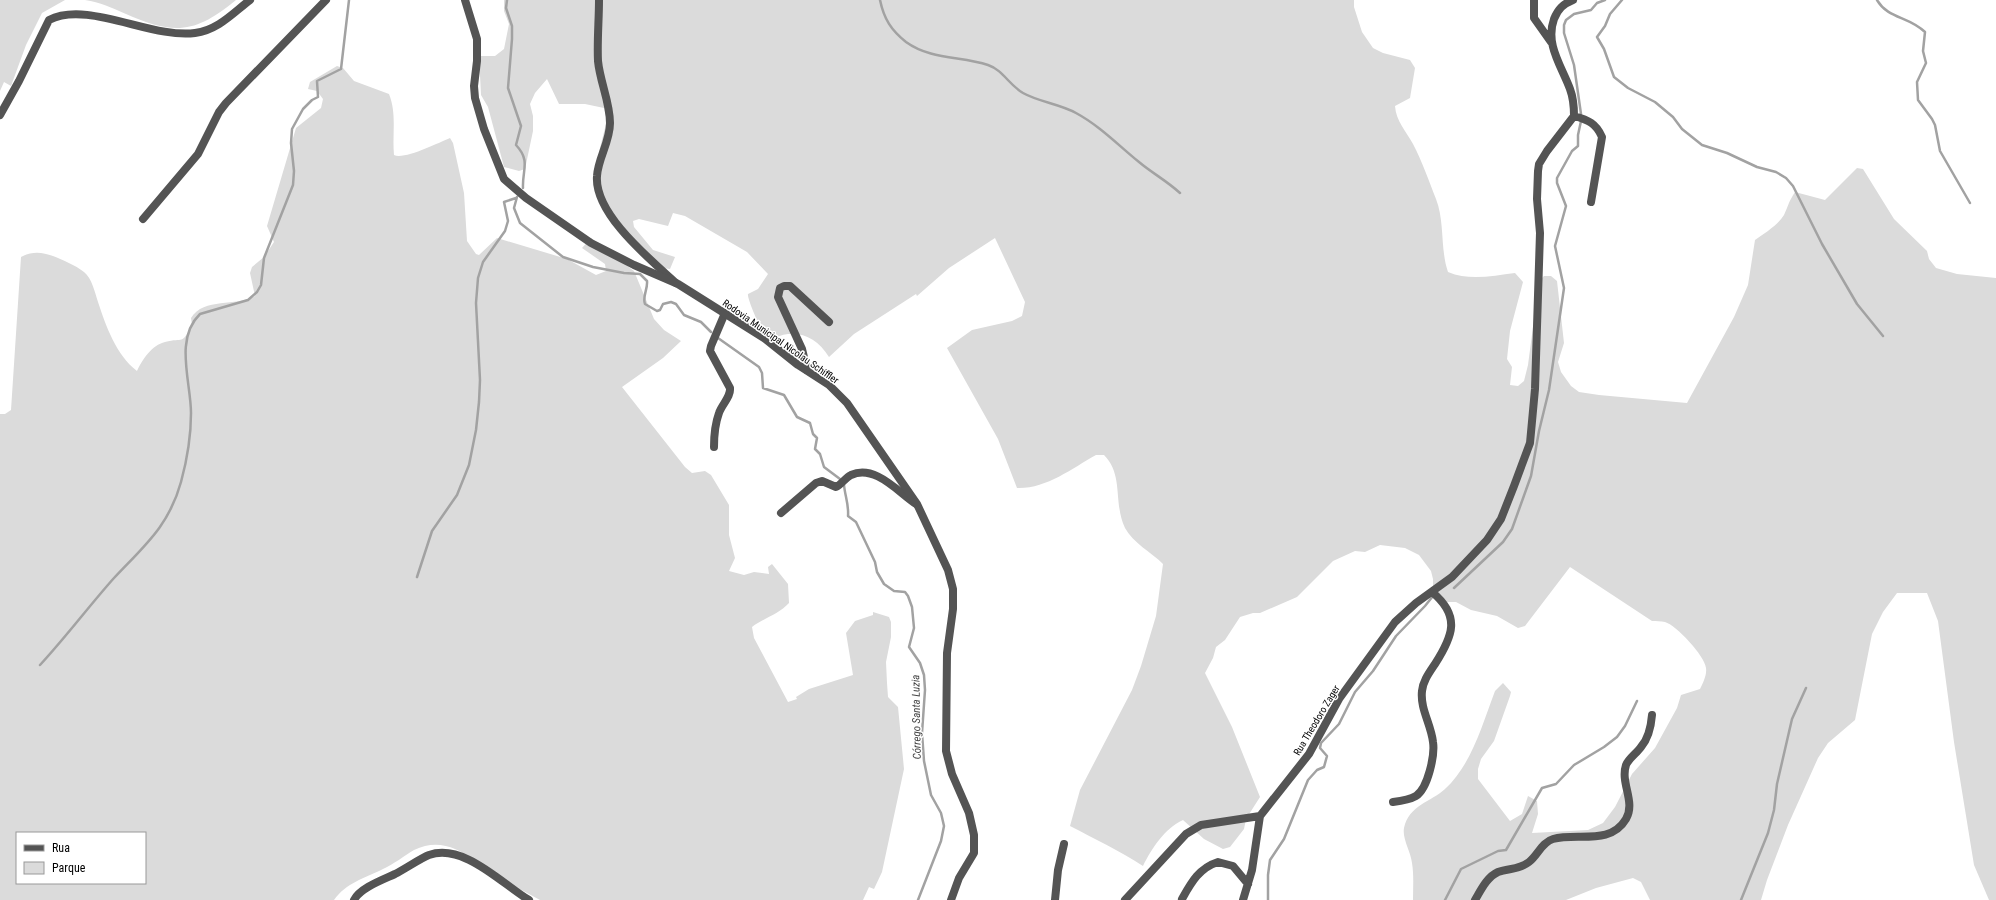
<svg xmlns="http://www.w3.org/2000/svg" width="1996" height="900" viewBox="0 0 1996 900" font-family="'Roboto Condensed',sans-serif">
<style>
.green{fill:#dbdbdb;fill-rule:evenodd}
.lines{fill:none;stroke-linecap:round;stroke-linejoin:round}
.stream{stroke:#a2a2a2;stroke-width:2.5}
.minor{stroke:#545454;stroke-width:8}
.tertiary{stroke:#545454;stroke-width:8}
.labels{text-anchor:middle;stroke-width:3;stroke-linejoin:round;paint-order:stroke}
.street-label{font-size:10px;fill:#000;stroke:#fff}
.water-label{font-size:11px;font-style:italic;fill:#434343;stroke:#fff}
</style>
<rect width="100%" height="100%" fill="#fff"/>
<!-- green -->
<path class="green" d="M0 0H65L42 13 26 45 11 86 4 82 0 91Z
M85 0H236C195 34 174 35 126 14 112 8 100 2 85 0Z
M504 0H1354V7L1362 32 1373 48 1383 53 1410 60 1415 68 1410 98 1395 106C1396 121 1406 131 1413 144 1422 161 1429 181 1436 199 1445 222 1440 249 1448 272 1469 281 1492 276 1515 273L1523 282 1510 331 1507 359 1512 367 1510 385 1518 386 1524 381 1528 365 1539 281 1544 276H1551L1557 281 1564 343 1558 362 1561 372 1571 386 1579 392 1599 395 1687 403 1734 317 1748 285 1755 240C1764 234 1778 225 1784 215 1788 206 1789 201 1795 192L1825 200 1857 168 1863 169 1894 219 1927 251 1929 259 1936 268 1957 274 1996 278V900H1989L1974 865 1954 742 1938 621 1927 593H1897L1883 612 1872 634 1855 720 1828 743 1818 758 1788 825 1767 880 1761 900H1650L1641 882 1633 878 1596 888 1566 900H1413C1413 888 1414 875 1412 863 1411 852 1402 839 1404 828 1409 805 1431 802 1445 789 1472 764 1482 725 1495 691L1503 683 1511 692 1510 696 1494 741 1481 759 1478 769V779L1510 821 1522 814 1528 796 1537 801 1538 814 1532 833 1588 830 1603 823 1615 807 1632 774 1655 748 1677 708 1681 695 1700 689C1703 683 1707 675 1706 668 1705 656 1676 625 1665 622 1661 621 1656 621 1652 621L1570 567 1525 626 1518 628 1497 616 1471 610 1456 602H1447L1433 589V579L1431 571 1419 555 1405 548 1380 545 1365 552 1355 551 1333 561 1297 597 1260 613H1253L1240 617 1225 640 1216 647 1213 658 1205 673 1232 727 1260 797 1246 819 1244 829 1230 847 1223 849 1204 839 1183 820C1164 829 1152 848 1143 866 1120 851 1095 839 1070 826L1080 790 1132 690 1141 666 1156 616 1163 564C1151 552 1133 543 1125 528 1113 503 1124 475 1104 455H1096C1071 469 1046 489 1017 488L998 439 947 348 972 330 1012 321 1022 316 1025 302 995 238 949 268 917 296 916 294 854 334 829 357C816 336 796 328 774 338 770 335 764 332 761 328 758 323 747 298 748 294L758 289 768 274 747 252 685 216 673 213 668 226 639 219 633 221 634 227 653 250 675 257 670 269 656 267 600 198 599 152 607 120 604 108 585 104H559L547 79 535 93 530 104 533 116V131L525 169 519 171 504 167 488 107 481 95 479 56H495L504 49 509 24 504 11Z
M337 66 343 68 354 81 389 94C397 114 392 134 394 155 404 160 438 143 450 138L453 143 464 193 467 241 476 254 479 255 497 238 567 259 596 275 606 271 605 264 582 248 591 238 634 271 654 319 664 330 681 341 663 358 622 387 685 467 692 473 705 471 711 475 729 505V535L735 558 729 571 744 575 754 572 769 574 768 567 772 564 788 584 789 603C779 614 764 618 752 627L754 638 788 702 797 699 796 697 809 689 853 675 846 633 855 621 873 615V612L889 617 891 622V637L886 662 887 683 888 697 898 707 904 769 882 872 874 889 869 887 863 900H540L516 887 509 889C481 867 452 831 414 850 404 856 394 864 383 869 365 878 346 883 334 900H0V414H5L11 410 21 257C32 251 42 252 53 256 63 260 75 265 84 272 92 278 95 293 98 302 106 326 116 355 137 371 142 360 152 345 165 342 184 337 181 346 192 325L191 318C204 297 236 307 255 296L250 273 252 267 264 257 274 242 267 226 296 128 321 108 323 99 317 91 308 89 310 82ZM17 833H145V883H17Z"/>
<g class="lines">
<!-- stream -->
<path class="stream" d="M507 0 506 8 512 26V39L508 88 521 126 516 145C531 161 522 170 523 188
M880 0C884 19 891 30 906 42 931 60 961 56 988 65 1003 70 1009 85 1023 93 1039 102 1060 104 1076 113 1100 126 1118 145 1139 162 1152 173 1167 181 1180 193
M1622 0 1610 14 1605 26 1597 37 1604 49 1614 77 1628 88 1655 102 1673 117 1682 129 1702 145 1727 153 1757 167 1776 172 1786 178 1793 186 1822 244 1857 304 1883 336
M1877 0C1888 19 1909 16 1925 32L1923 51 1926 63 1917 82 1918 100 1932 119 1935 125 1940 151 1970 203
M1581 114 1574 65 1564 33V25L1566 20 1574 14 1591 10 1597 3 1605 0
M517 197 514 208 520 223 563 257 593 267 624 273 640 274 647 281C648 289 642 297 645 304L657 311 660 310 663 304 671 302 676 304 684 315 701 322 711 332
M718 338 759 367 762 373 763 388 784 395 797 417 810 423 813 434 817 438 815 449 820 454 824 467 840 479
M844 485C845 496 849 505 848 516L856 522 875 562 877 572 884 584 894 591 905 592 908 596 912 607 914 628 909 647 920 663 924 675 925 690 922 733 924 761 931 795 941 813 944 826 941 841 918 900
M417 577 432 531 457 495 469 465 476 430 479 402 480 380 476 303 478 278 483 262 505 231 508 221 504 202 516 198
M1454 588 1503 542 1512 529 1531 476 1539 431 1549 390 1564 288 1555 246 1566 206 1557 183V178L1572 151 1578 146V135L1581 121
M40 665C66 637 89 606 114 578 144 546 169 526 181 482 187 460 191 436 191 413 191 382 174 339 200 314L248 300 257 292 261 285 264 258 293 185 294 171 291 143 292 129 303 109 312 100 318 97 317 81 341 69 349 0
M1268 900V875L1270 860 1284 839 1308 780 1317 770 1324 767 1327 756 1320 748 1321 743 1339 724 1355 692 1373 671 1396 636 1425 606 1433 596
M1445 900 1461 869 1498 851 1506 850 1542 788 1556 784 1574 765 1604 747 1617 737 1625 726 1637 701
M1741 900 1768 833 1774 810 1777 784 1792 719 1806 688"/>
<!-- minor -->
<path class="minor" d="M599 0C599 20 597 41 598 61 600 82 610 102 610 123 610 142 598 158 597 176 594 214 651 260 676 283
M1534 0V18L1551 42
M0 115 19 81 49 20C87 0 152 39 195 33 218 30 233 13 250 0
M1574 116C1588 120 1596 123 1602 137L1591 202
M143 219 198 154 219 112 226 103 326 0
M807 370 802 349 778 297 780 288 784 286H790L829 322
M714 447C714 436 715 424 719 413 722 404 731 397 730 388L710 351 711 346 725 313
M781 513 816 483 822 481 836 487C842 484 845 478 851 475 875 464 898 492 916 504
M1393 802C1401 801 1409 800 1416 796 1428 788 1435 755 1433 742 1431 724 1420 709 1422 691 1423 681 1429 673 1435 664 1453 636 1461 616 1432 592
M1182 899C1191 883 1199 868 1218 862L1233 866 1248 884
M354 900C360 888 382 880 395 874 405 869 421 858 429 855 464 843 502 884 529 900
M1055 900 1058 870 1064 844
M1125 900 1186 834 1201 825 1260 816
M1243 900 1252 870 1260 816 1309 754 1339 699 1395 622 1416 603 1452 577 1487 540 1501 519 1514 486 1530 443 1535 389 1540 233 1537 199 1538 171 1539 164 1547 151 1574 116C1574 107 1573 97 1570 89 1561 65 1545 44 1554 19 1558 9 1563 4 1573 0
M1475 900C1481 890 1487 877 1498 872 1509 868 1519 870 1529 862 1538 855 1542 842 1553 839 1577 832 1610 846 1626 819 1636 802 1620 783 1626 765 1629 758 1637 753 1641 747 1649 738 1651 727 1652 715"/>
<!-- tertiary -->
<path class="tertiary" d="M465 0 477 39V61L474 86 475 98 484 129 504 179 526 198 591 243 634 265 678 284 764 338 798 365 829 385 847 403 917 504 948 570 953 589V609L947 653 946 751 952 774 969 813 974 835V853L959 878 951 900"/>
</g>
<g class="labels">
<!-- street labels -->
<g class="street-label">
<text transform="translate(781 341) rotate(35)" y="4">Rodovia Municipal Nicolau Schiffler</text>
<text transform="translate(1316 720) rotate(-59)" y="4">Rua Theodoro Zager</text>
</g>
<!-- water labels -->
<g class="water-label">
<text transform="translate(916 717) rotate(-91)" y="4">Córrego Santa Luzia</text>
</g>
</g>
<!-- legend -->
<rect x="16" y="832" width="130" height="52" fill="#ffffff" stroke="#999999"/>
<rect x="24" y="845" width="20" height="6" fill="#545454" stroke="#999999"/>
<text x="52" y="852" font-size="12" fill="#000000">Rua</text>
<rect x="24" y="862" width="20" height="12" fill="#dbdbdb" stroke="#999999"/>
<text x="52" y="872" font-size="12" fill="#000000">Parque</text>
</svg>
